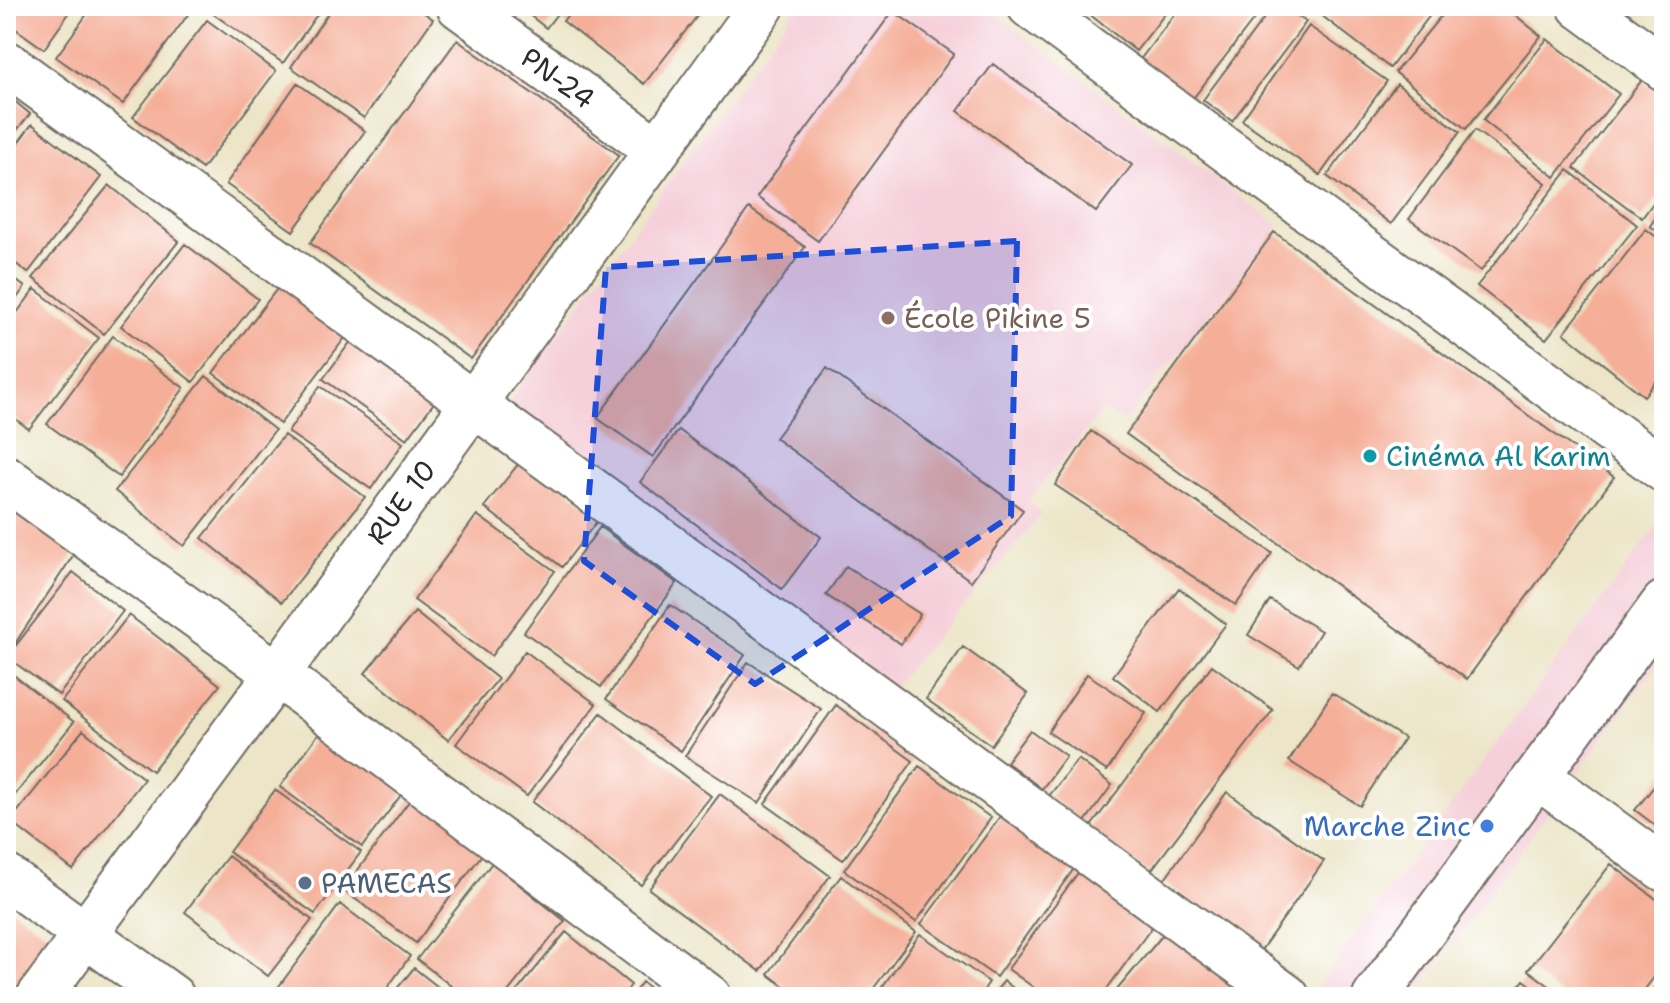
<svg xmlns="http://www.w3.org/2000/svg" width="1670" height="1003" viewBox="0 0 1670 1003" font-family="'Shantell Sans',sans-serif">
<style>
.built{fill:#f5cfda}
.building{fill:#f5af99}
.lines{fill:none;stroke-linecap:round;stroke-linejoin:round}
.minor-casing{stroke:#6f6c62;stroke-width:48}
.minor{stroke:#fff;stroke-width:44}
.marked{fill:#1d4ed8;fill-opacity:0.2;stroke:#1d4ed8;stroke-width:6;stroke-dasharray:16 10;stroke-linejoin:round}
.education-dot{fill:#8d6e63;stroke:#fff;stroke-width:3}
.culture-dot{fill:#0f9aa8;stroke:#fff;stroke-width:3}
.shop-dot{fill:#3f7fe0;stroke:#fff;stroke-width:3}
.service-dot{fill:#5c6f8a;stroke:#fff;stroke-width:3}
.labels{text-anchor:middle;stroke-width:8;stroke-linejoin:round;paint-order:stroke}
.street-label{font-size:28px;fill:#2b2b2b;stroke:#fff}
.education-label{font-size:28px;fill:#785e54;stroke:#fff;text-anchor:start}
.culture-label{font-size:28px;fill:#0d838f;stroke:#fff;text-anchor:start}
.shop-label{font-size:28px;fill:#366cbe;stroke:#fff;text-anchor:end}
.service-label{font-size:28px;fill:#4e5e75;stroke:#fff;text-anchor:start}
</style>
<rect width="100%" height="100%" fill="#fff"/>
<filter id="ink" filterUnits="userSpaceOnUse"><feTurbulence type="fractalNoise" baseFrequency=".0125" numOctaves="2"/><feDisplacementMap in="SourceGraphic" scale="16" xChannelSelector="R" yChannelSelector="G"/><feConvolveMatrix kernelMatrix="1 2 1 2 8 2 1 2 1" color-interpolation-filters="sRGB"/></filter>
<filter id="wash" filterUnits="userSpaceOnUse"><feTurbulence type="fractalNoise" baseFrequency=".006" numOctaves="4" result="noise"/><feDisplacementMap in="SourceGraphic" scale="32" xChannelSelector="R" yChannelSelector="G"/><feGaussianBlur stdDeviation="1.8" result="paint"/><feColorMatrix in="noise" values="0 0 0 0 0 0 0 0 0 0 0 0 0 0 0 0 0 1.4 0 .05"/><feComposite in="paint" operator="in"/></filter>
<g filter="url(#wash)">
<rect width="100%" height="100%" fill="#ece5c7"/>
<!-- built -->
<path class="built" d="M797 6H984L1279 226 1125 421 1102 411 1028 501 1042 514 889 692 501 413Z
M1664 516V655L1413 997H1310Z"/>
<g id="blocks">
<!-- building -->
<path class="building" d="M6 6H74L44 49 6 22Z
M93 6H188L192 9 123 104 56 57Z
M217 6H323L283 63 212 13Z
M333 6H414L433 19 364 118 291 67Z
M518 6H563L546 28Z
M575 6H705L644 84 563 21Z
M1079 6H1171L1136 51Z
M1181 6H1264L1191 101 1139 61Z
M1273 6H1284L1306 22 1232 121 1203 100Z
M1328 6H1437L1390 68 1321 15Z
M1449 6H1504L1541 36 1466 129 1395 72Z
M893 11 954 54 818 241 757 197Z
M207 20 276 71 202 169 133 117Z
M1309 26 1387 81 1320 175 1242 120Z
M1547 39 1619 94 1555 177 1483 120Z
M457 40 619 155 471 359 310 243Z
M993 64 1132 165 1096 212 958 111Z
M1642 80 1664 96V188L1642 218 1574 168Z
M297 83 365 131 293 231 226 184Z
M1397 84 1460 132 1391 224 1327 176Z
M6 94 30 114 6 144Z
M32 124 101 177 28 273 6 256V159Z
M1475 130 1546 183 1481 271 1409 219Z
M1568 170 1637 225 1546 339 1477 286Z
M109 185 179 241 104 334 33 278Z
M1664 205V236L1650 226Z
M749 208 805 247 653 457 597 418Z
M1646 229 1664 243V371L1644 396 1564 333Z
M1274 232 1614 477 1467 679 1126 434Z
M185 244 258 299 193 382 121 326Z
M6 273 25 287 6 313Z
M280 285 347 335 280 424 213 373Z
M35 289 99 338 29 429 6 412V327Z
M360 329 444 389 407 439 323 379Z
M113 336 184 388 119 477 47 424Z
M827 368 1023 510 971 581 775 438Z
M206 376 275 430 184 546 115 491Z
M320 386 403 443 371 489 288 432Z
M679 430 821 537 782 589 640 482Z
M1091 431 1272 553 1236 605 1055 485Z
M284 435 365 497 282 602 202 538Z
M524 457 601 516 562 567 484 507Z
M6 495 80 545 14 645 6 639Z
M477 515 555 571 491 656 414 600Z
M600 527 677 583 601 687 524 632Z
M846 566 920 614 901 644 826 595Z
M73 572 123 611 59 695 7 657Z
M1179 588 1226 624 1160 712 1113 676Z
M1270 600 1321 631 1299 666 1248 635Z
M670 605 745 655 681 751 606 699Z
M415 612 498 679 448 740 365 673Z
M129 615 220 685 152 771 62 701Z
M963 647 1028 694 991 745 926 699Z
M525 651 596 704 527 796 456 744Z
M748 662 821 709 759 803 685 756Z
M1212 665 1273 710 1149 873 1089 829Z
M7 670 74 722 6 806V672Z
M1087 674 1146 713 1107 771 1048 732Z
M1332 693 1404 738 1360 806 1289 761Z
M836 705 913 761 843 860 765 804Z
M601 713 711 796 641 885 532 802Z
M327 722 410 783 362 847 280 787Z
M83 730 144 779 73 870 10 821Z
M1030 730 1066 756 1042 789 1006 762Z
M1078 759 1112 785 1084 823 1049 796Z
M919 766 991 818 916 922 844 870Z
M1664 774V832L1635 810Z
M275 790 361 852 315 914 229 852Z
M416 792 489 845 416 943 343 890Z
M1227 792 1324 861 1261 950 1163 881Z
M720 794 830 876 760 971 649 889Z
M1004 811 1078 863 996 977 921 924Z
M228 856 312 920 268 976 185 912Z
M492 863 565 921 504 997H465L417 959Z
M1611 864 1664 905V964L1639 997H1564L1528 970Z
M1083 866 1157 920 1101 997H1047L1008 969Z
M841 876 916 932 867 997H798L768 974Z
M340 904 410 956 381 997H271Z
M6 905 62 945 25 997H6Z
M1166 931 1248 997H1111Z
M566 932 631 985 622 997H512Z
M920 934 989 982 979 997H875Z
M414 968 451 997H390Z
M1664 976V997H1648Z
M1524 980 1547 997H1511Z
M1004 981 1025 997H991Z
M642 982 661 997H631Z"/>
</g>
</g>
<g filter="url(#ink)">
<use href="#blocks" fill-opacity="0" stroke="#6f6c62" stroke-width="2"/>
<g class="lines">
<defs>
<path id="minor" d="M459 6 657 150
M1030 6 1664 470
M1580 6 1664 68
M6 63 1287 997
M6 478 277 674 709 997
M1537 776 1664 869
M6 877 172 997
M39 997 277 674 762 6
M1375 997 1664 603"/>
</defs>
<!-- minor casing -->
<use href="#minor" class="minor-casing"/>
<!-- minor -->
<use href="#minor" class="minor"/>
</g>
</g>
<!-- marked area -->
<path class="marked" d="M1017 241 1011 516 755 684 584 561 606 267Z"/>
<!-- markers -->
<circle class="education-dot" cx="888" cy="318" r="8"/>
<circle class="culture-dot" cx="1370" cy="456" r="8"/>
<circle class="shop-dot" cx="1487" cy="826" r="8"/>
<circle class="service-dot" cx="305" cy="883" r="8"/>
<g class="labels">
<!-- street labels -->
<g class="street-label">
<text transform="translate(558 78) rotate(36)" y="10">PN-24</text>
<text transform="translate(401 502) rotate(-54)" y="10">RUE 10</text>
</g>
<!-- education labels -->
<g class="education-label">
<text x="904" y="328">École Pikine 5</text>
</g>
<!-- culture labels -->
<g class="culture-label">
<text x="1386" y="466">Cinéma Al Karim</text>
</g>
<!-- shop labels -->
<g class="shop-label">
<text x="1471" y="836">Marche Zinc</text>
</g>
<!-- service labels -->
<g class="service-label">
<text x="321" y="893">PAMECAS</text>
</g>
</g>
<!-- margin -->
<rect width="1670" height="1003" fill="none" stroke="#fff" stroke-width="32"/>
</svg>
